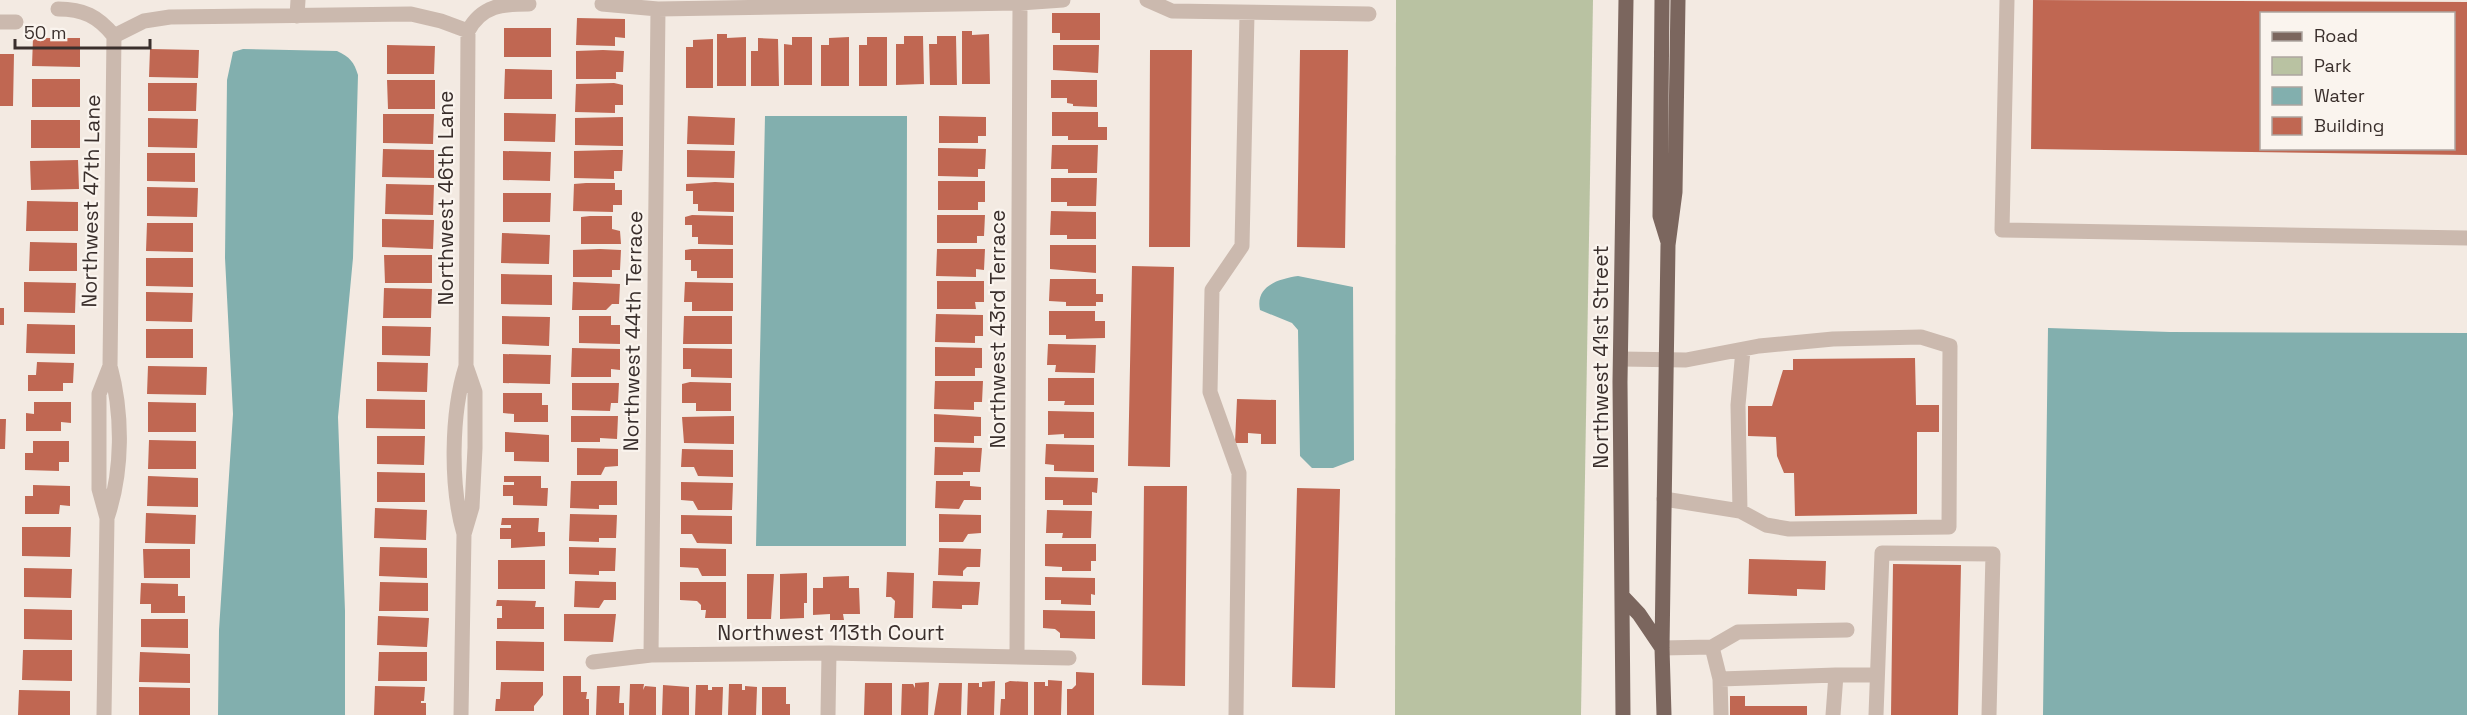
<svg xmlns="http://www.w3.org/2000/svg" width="2467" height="715" viewBox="0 0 2467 715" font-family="'Space Grotesk',sans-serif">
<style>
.green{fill:#b9c2a2}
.water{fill:#82afae}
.building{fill:#c06752;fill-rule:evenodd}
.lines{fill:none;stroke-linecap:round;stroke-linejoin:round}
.minor{stroke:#cbb9ae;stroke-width:15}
.major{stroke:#7b665e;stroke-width:15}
.labels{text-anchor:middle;stroke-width:4.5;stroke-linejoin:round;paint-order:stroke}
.street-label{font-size:21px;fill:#3a2f2c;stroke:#faf4ee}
</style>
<rect width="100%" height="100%" fill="#f3eae2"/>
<!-- green -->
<path class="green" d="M1396 0H1593L1581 715H1395Z"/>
<!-- water -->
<path class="water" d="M243 49 337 51C350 57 354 62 358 75L353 258 338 417 345 611V715H218L219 630 233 414 225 258 227 80 233 52Z
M765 116H907L906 546H756Z
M1298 276 1353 287 1354 460 1333 468H1312L1300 456 1298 330 1292 323 1260 310C1255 286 1278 279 1298 276Z
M2048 328 2170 332 2467 333V715H2043Z"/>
<!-- building -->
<path class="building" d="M2033 0 2467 2V155L2031 149ZM2262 14H2454V148H2262Z
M1052 13H1100V40H1060V33H1052Z
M577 18 625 19V38L615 37V46L576 45Z
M504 28H551V57H504Z
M962 31H972V35L989 34 990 84H962Z
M717 34H727V38L746 37V86H717Z
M904 36H923L924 84 896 85V44H904Z
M937 36H956L957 85H930L929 44H937Z
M792 37H812V85H784V44L792 45Z
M849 37V86H821V45H829V38Z
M867 37H887V86H859V45H867Z
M33 38H80V67L32 66Z
M758 38 778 39 779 86H751V51H758Z
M713 39V88H686V47H693V40Z
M387 45 435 46 434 74H387Z
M1053 45H1099L1098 73 1053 70Z
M150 49 199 50 198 78 149 77Z
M603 50 624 51 623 72H616V79H576V51Z
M1150 50H1192L1190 247H1149Z
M1300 50H1348L1345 248 1297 247Z
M0 54H14L13 106H0Z
M505 69 552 70V99H504Z
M32 79H80V107H32Z
M387 80H435V109H388Z
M1051 80H1097V107L1073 106V104L1067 103V98H1051Z
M148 83H197L196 111H148Z
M614 83 623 85V105H615V113L575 112 576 84Z
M1052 112H1098V127H1107V140H1068V136H1052Z
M504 113 556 114 555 142 504 141Z
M383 114H434L433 144 383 143Z
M688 116 735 118 734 145 687 144Z
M939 116 986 117V136H978V143H939Z
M623 117V146L575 145V118Z
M148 118 198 119 197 148 148 147Z
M31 120H80V148H31Z
M1052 145H1098L1097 173H1068V169H1051Z
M938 148 986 149 985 169H978V177L938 176Z
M383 149 434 150V178L382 177Z
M613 150H623L622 171H614V179L574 178V151Z
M687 150 735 151 734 178 687 177Z
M503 151 551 152 550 181 503 180Z
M147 153H195V182L147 181Z
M78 160 79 189 31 190 30 161Z
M1051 178H1097L1096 206H1067V202H1051Z
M938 181H985V202H978V210H938Z
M715 182 734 183V212L698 211V204H693V191H686V184Z
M586 183H615V190H622V205H613V212L573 211 574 184Z
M386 184 434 185 433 215 385 214Z
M147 187 198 188 197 217 147 216Z
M503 193H551L550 222H503Z
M27 201 78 202V231H26Z
M1051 211 1096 212V239H1067V235H1050Z
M692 215 733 216V245L698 244V237H692V225H685V217Z
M937 215H985L984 236H977V243H937Z
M590 216H612V229L620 231 621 244H581V217Z
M382 219 434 220 433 249 382 247Z
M147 223H193V252L146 251Z
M502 233 550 235 549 264 501 263Z
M30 242 77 243V271H29Z
M1050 245H1096V273L1050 269Z
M600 249 621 250 620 270H612V277H573V250Z
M691 249H733V278H697V271H691V260H685V250Z
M937 249H985L984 270 976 269V277L936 276Z
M384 255H432V283H385Z
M146 258H193V287L146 286Z
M1132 266 1174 267 1170 467 1128 466Z
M501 274 552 275V305L501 304Z
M1050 279H1096V294H1103V302H1096V306H1066V302L1049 301Z
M937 281H984V302H975L976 309H937Z
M24 282 76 283 75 313 24 312Z
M573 282 620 284 619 304H612L606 310H572Z
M685 282 733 283V311H692V302H684Z
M384 288 432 289 431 318H383Z
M146 292 193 293 192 322 146 321Z
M0 308H4V325H0Z
M1049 311H1095V321H1105V338L1066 339V335H1049Z
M936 314 983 315V336H975V343L935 342Z
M502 316 550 317 549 346 502 344Z
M579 316H611V325H620V344L579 343Z
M684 316H732V344H683Z
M27 324 75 325V354L26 353Z
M382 326 431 327 430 356 382 355Z
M146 329H193V358H146Z
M1048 344 1096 345 1095 373 1055 372 1056 365H1047Z
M935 347 982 348V368H975V376H935Z
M572 348 620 349V370L611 369V377H571Z
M683 348 732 349V378L691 377V369H683Z
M503 354 551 355 550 384 503 383Z
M1915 358 1916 405H1939V432H1917V514L1795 516 1794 473H1784L1777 456 1776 437 1748 436V406H1772L1783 370H1793V359Z
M37 362 74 363 73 383H63V391H28V375H36Z
M377 362 428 363 427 392 377 391Z
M148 366 207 367 206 395 147 394Z
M1048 378H1094V405H1064L1065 401H1048Z
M935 381H983L982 402H974V410L934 409Z
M690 382 731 383V411H696V403H682V384Z
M572 383H619L618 403H611L610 411 572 410Z
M503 393H542V405H548V422H514V414L503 413Z
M366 399 425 400V429L366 428Z
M1237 399 1276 400V444H1261V434L1248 433V443H1235Z
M34 402H71V423L61 422V431H26V413L34 414Z
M148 402 196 403V432H148Z
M1048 411 1094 412V438H1064V434L1048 435Z
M934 414 981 417V436H974V443L934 442Z
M571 416H618L617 439 600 438V442H571Z
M734 416V444L684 443 682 417Z
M0 419H6L5 449H0Z
M505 432 549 435V462L514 461V452H505Z
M377 436H425L424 465 377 464Z
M149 440 196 441V469H148Z
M33 441H69V462H59V471L25 470V453H33Z
M1046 444 1094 445V472L1054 471V465L1045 464Z
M935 447 982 448 980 472H963V475H934Z
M577 448 618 449V466L605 467 601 475H577Z
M682 449 733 450V477L698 476 694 467H681Z
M377 472 425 473V502H377Z
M148 476 198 478V507L147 506Z
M504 476H541V488H548L547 506 513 505V496H503V485H514V482H504Z
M1045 477 1098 478 1097 493 1092 492V505H1063V500H1045Z
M571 481H617V505H599V509L570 508Z
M936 481H970V486L981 487V500H964L959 509 935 508Z
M681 482 733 483 732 510H698L693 501 681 500Z
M33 485 70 486V506L60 505 59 514H25V496H33Z
M1144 486H1187L1185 686 1142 685Z
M1297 488 1340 489 1335 688 1292 687Z
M375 508 427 510 426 540 374 538Z
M1047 510 1092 511 1091 538H1062L1063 533H1046Z
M146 513 196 515 195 544 145 543Z
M570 514 617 515 616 538H599V542L569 541Z
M939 514 981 515V533L968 534 963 542H939Z
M681 515 732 516V544L697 543 692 534H681Z
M502 518H539L538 532H545V546L511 548V539H500V528H511V525H501Z
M22 527H71L70 557 22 556Z
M1045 544H1096V561H1091V571H1062V567L1045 566Z
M380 547 427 548V578L379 576Z
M569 547 616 548 615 571H599V575L569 574Z
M680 548 726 549V576H702L698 568 680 567Z
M939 548 981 549 980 567H967L963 571V576L938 575Z
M143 549H190V578H144Z
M1749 559 1826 561 1825 590 1797 589V596L1748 594Z
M498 560H545V589H498Z
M1893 564 1961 565 1958 715H1891Z
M24 568 72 569 71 598 24 597Z
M887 572 914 573 913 618H894L895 601 891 597H886Z
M807 573V603H804V618L780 619V574Z
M747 574H774L771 619H747Z
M849 576V588H859L860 614H843L844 620H830V614L813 615V588H823V577Z
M1045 577 1095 578V595L1091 594V605L1061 604V600H1045Z
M575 581 616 582V600H604L599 608 574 607Z
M933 581 980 582 978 605H962V609L932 608Z
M380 582 428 583V611H379Z
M680 582H726V618H705L706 610H701V605L697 601 680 600Z
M141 583 178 584V596H185V613H151V604H140Z
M497 600 536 601 535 607H544V629H497V618H502V606H496Z
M24 609 72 610V640L24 639Z
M1043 610 1095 611V639L1060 638V633L1055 629 1043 628Z
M564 614H616L613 642 564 641Z
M378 616 429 618 427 647 377 645Z
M141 619H188V648L141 647Z
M496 641 544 642V671L496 670Z
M23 650H72V681L22 680Z
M140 652 190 654V683L139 682Z
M379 652H427V681H378Z
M1076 672 1094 673V715H1067V689H1072L1076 685Z
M563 676H581V692H587L586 699H589V715H563Z
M1048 680 1062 681 1061 715H1034V682H1045V686H1048Z
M995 681 994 715H967L968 683H979V687H982V682Z
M1010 681 1028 682V715H1000L1001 699H1005V683Z
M501 682H543V695L534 706V711H495L496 699H500Z
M929 682 928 715H901L902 684H913L915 688V683Z
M865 683H892V715H864Z
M939 683H962L961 715H934Z
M630 684H644L643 690 645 686 656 687V715H629Z
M729 684H742V690H745V686L757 687 756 715H728Z
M663 685 689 687V715H662Z
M696 685H708V690H712V687H723L722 715H695Z
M375 686 425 687 424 701H421V703H426V715H374Z
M597 686H620L619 703H624V715H596Z
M139 687 190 688V715H139Z
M762 687H786V704H790V715H762Z
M19 690 70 691V715H18Z
M1730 696H1745V706H1807V715H1730Z"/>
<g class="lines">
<!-- minor -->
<path class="minor" d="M1147 0 1172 11 1369 14
M2007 0 2002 230 2467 238
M602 4 658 9 1020 3 1063 0
M58 9C83 9 98 16 114 36L144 21 170 17 411 14 441 21 468 31C482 5 503 4 529 4
M297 16 298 0
M0 22H16
M1621 359 1686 360 1759 346 1833 339 1921 337 1950 346 1949 527 1789 529 1766 525 1740 511 1664 499
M1740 511 1738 405 1743 350
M107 518C123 471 123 414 110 366L114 36
M464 534 472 507 475 448V392L466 366
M1712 647 1738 632 1847 630
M1662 648 1712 647 1720 679
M651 655 658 9
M1017 656 1020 3
M593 662 651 655 829 653 1069 658
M104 715 107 518 99 489V394L110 366
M461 715 464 534C450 486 451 413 466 366L468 31
M828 715 829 653
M1236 715 1239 473 1210 392 1212 290 1242 246 1247 14
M1721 715 1720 679 1836 675
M1833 715 1836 675H1877
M1876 715 1882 553 1993 554 1989 715"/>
<!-- major -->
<path class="major" d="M1662 0 1660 216 1668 242
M1622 596 1639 614 1662 648
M1623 715 1620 382 1626 0
M1664 715 1662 648 1668 245 1675 192 1678 0"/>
</g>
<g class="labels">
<!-- street labels -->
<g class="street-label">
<text transform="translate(446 198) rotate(-90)" y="7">Northwest 46th Lane</text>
<text transform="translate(91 201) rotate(-89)" y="7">Northwest 47th Lane</text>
<text transform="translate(998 329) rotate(-90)" y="7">Northwest 43rd Terrace</text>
<text transform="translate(633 331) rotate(-89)" y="7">Northwest 44th Terrace</text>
<text transform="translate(1601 357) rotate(-90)" y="7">Northwest 41st Street</text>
<text x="831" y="640">Northwest 113th Court</text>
</g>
</g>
<!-- legend -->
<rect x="2260" y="12" width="195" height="138" fill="#faf4ee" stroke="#ada5a0" stroke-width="1.5"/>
<rect x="2272" y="32" width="30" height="9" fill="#7b665e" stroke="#ada5a0" stroke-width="1.5"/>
<text x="2314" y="42" font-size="18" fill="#3a2f2c">Road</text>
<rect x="2272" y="57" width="30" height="18" fill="#b9c2a2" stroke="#ada5a0" stroke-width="1.5"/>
<text x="2314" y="72" font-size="18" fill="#3a2f2c">Park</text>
<rect x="2272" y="87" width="30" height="18" fill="#82afae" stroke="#ada5a0" stroke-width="1.5"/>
<text x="2314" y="102" font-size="18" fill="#3a2f2c">Water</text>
<rect x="2272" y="117" width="30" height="18" fill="#c06752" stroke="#ada5a0" stroke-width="1.5"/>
<text x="2314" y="132" font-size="18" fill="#3a2f2c">Building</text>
<!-- scale -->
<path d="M15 39v9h135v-9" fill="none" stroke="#3a2f2c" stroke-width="3"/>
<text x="24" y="39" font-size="18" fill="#3a2f2c" stroke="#faf4ee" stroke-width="4.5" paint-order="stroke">50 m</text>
</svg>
